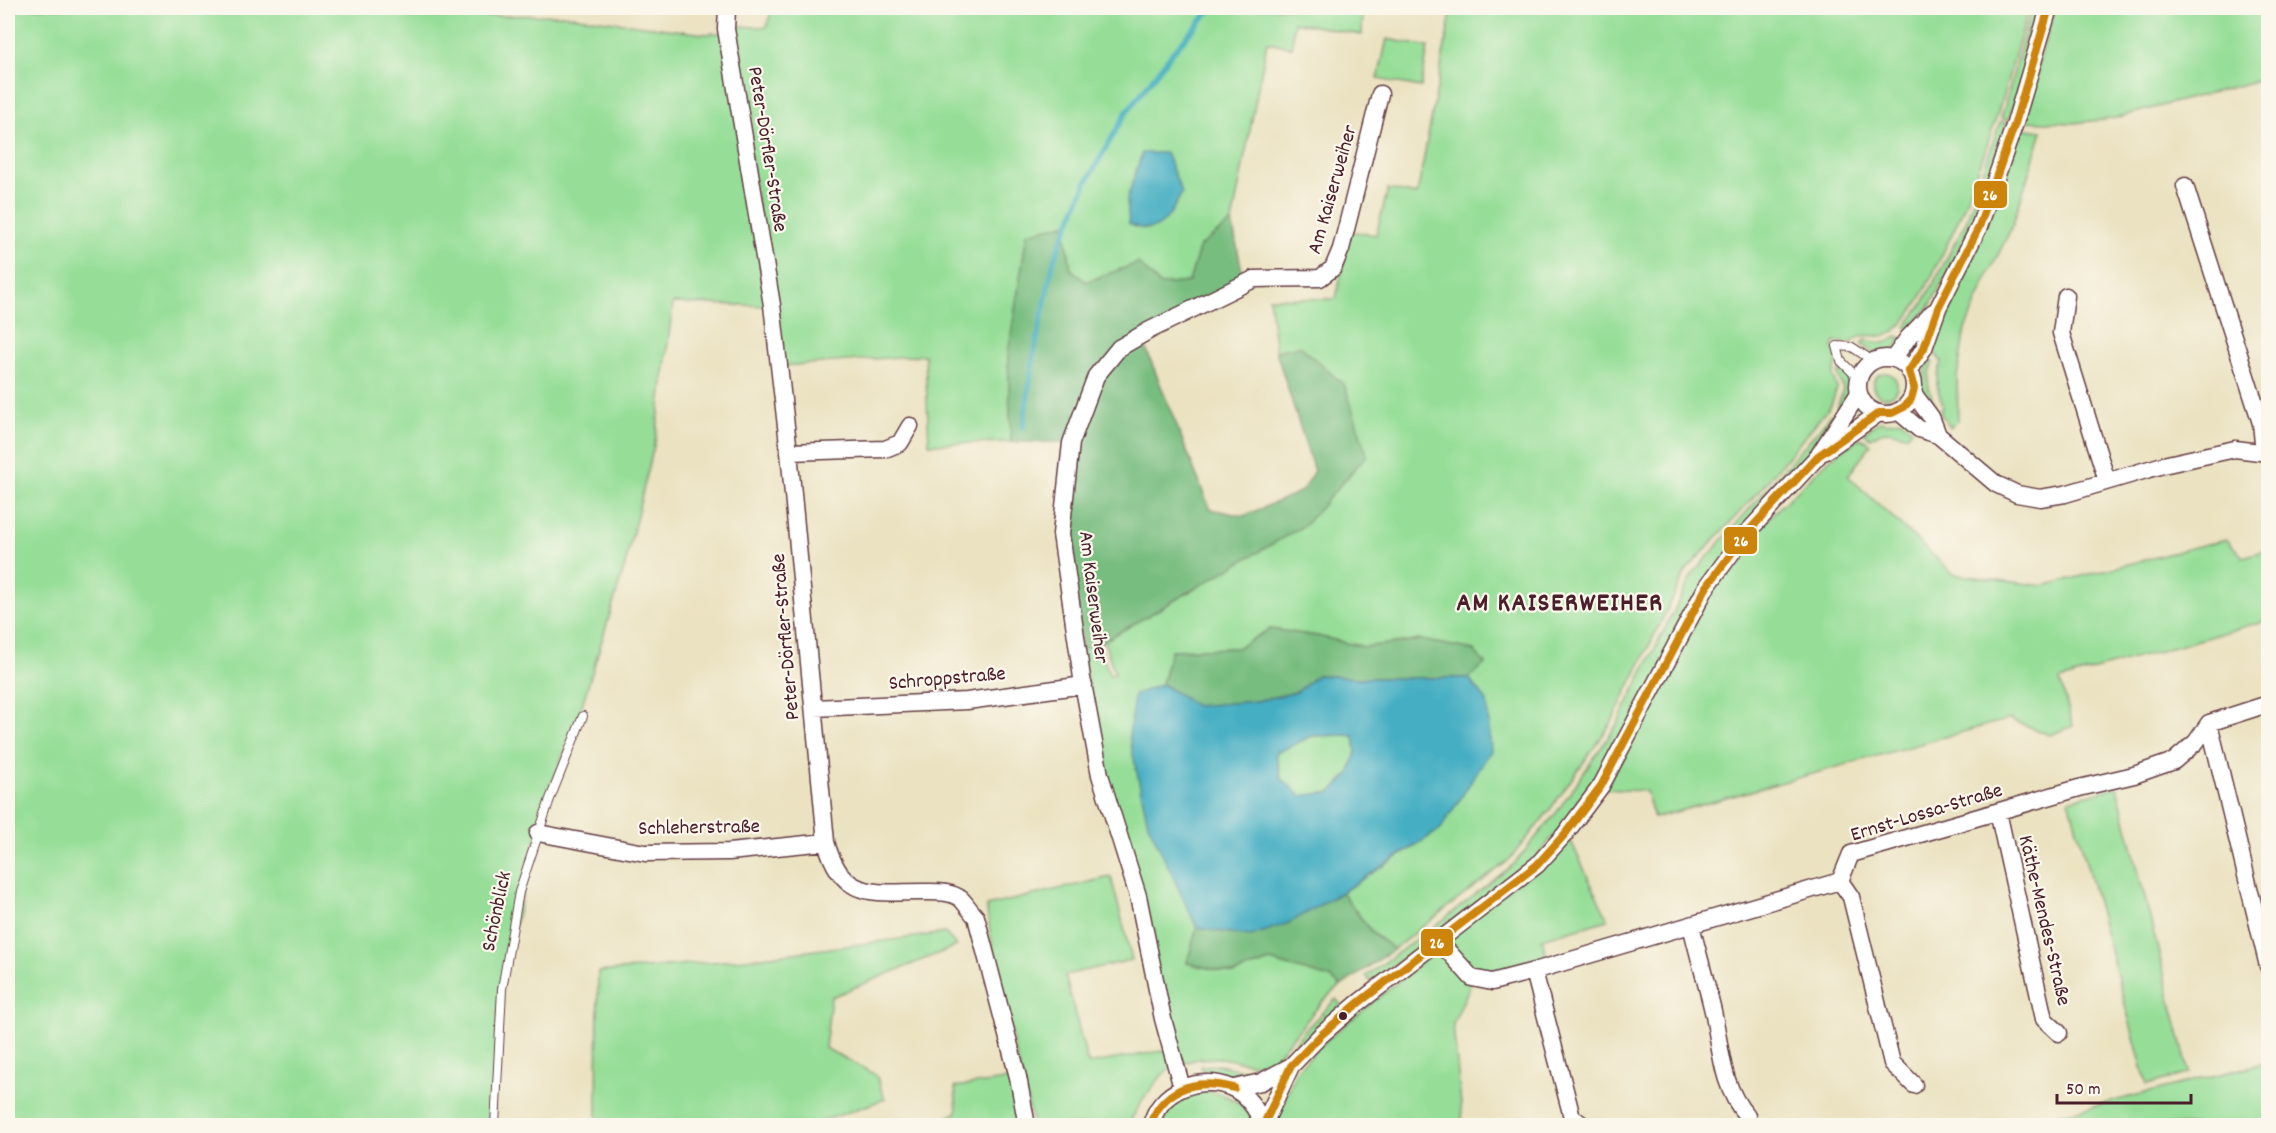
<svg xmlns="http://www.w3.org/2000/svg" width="2276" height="1133" viewBox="0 0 2276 1133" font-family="Dekko,sans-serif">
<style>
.green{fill:#96de98;stroke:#707e62;stroke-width:1.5}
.forest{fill:#78bd80;stroke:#616e56;stroke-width:1.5}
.water{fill:#44aec3;stroke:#476677;stroke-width:1.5;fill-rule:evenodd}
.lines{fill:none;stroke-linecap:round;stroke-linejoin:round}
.stream{stroke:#44aec3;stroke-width:5}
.service-casing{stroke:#623c42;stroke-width:10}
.minor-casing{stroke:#623c42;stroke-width:19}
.service{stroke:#fff;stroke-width:8}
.minor{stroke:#fff;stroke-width:16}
.bus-1-casing{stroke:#fbf7ec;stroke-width:12}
.bus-1{stroke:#cc840b;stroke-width:8}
.bus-dot{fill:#4a1f2b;stroke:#fbf7ec;stroke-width:2}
.labels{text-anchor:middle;stroke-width:4.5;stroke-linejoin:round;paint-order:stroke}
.street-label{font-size:21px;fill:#4a1f2b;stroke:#fbf7ec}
.district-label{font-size:27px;font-weight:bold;letter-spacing:1.5px;fill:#4a1f2b;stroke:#fbf7ec}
.line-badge{stroke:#fbf7ec;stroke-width:2}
.badge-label{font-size:16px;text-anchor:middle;font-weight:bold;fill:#fff}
</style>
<rect width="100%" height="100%" fill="#fbf7ec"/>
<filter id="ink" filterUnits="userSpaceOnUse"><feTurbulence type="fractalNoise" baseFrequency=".0167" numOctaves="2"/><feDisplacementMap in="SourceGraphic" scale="12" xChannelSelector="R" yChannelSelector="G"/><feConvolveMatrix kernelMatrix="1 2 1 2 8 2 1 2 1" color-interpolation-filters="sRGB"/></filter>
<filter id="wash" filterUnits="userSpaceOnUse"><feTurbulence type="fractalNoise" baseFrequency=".008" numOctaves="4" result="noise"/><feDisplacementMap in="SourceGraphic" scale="24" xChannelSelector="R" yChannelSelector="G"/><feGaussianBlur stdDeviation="1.35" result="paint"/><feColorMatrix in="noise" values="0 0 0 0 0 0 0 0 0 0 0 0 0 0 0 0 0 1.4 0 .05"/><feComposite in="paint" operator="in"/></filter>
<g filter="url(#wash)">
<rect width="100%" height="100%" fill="#ebe2c1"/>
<!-- green -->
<path class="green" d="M8 8H411V17L563 15 704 34 725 32 770 306 673 303 656 437 625 565 579 715 546 798 499 990 493 1125H8Z
M772 8H1363L1362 35 1294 22 1292 47 1267 42 1232 222 1200 246 1189 282 1160 285 1138 263 1086 282 1071 269 1064 224 1008 354 1011 442 929 444 925 355 783 366 730 26 767 27Z
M1452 8H2029C2003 97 1980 181 1937 265 1926 288 1915 312 1896 330 1880 344 1866 327 1851 343L1835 342 1833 346 1837 362 1833 376 1837 388 1831 405 1759 491 1686 571 1610 725 1549 811 1509 860 1394 949 1372 933 1342 892 1414 847 1487 701 1469 678 1484 664 1421 640 1364 647 1317 636 1270 629 1238 648 1171 650 1162 684 1134 695 1177 884 1197 928 1187 963 1233 974 1270 961 1330 978 1341 986 1323 1001 1281 1051 1270 1061 1256 1064 1221 1058 1197 1059 1178 1065 1103 774 1082 649 1100 642 1102 655 1110 675 1115 674 1104 641 1304 525 1367 455 1300 346 1276 351 1269 298 1336 299 1350 231 1376 235 1388 189 1417 195Z
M2032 8H2042L2009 120 2001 119Z
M2055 8H2268V78L2111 119 2074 123 2022 121Z
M1387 39 1428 47 1421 87 1378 79Z
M2000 122 2007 123 1972 224 1931 304 1909 330 1906 327 1922 305 1966 222Z
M2021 128 2042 131 2012 227 1989 273 1965 329 1957 377 1958 421 1950 427 1940 413 1943 406C1937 387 1934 382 1942 362L1931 349Z
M1897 336 1902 339 1892 351 1886 350 1876 353 1861 344 1865 340C1880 343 1886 346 1897 336Z
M1928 360 1933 363C1925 380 1928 389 1935 406L1931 408 1921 388Z
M1840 370 1850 379 1851 395 1840 411 1837 408 1843 389 1838 375Z
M1873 385a12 12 0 1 1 24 0a12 12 0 1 1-24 0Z
M1832 414 1837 417 1741 532 1597 783 1534 860 1435 934 1432 929 1514 864 1556 813 1616 726 1692 575Z
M1900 420 1912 430 1906 435C1888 432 1888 427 1870 438L1864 433 1880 421 1887 423Z
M1860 438 1871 444 1848 476 1953 574 2043 586 2226 539 2243 557 2268 550V620L2060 680 2073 726 2050 735 2009 719 1654 818 1646 791 1605 789 1710 590 1748 538 1831 458Z
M1345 735 1354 736 1356 751 1350 773 1331 792 1301 796 1281 778 1276 753 1312 736Z
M2117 787 2189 1073 2147 1085 2069 800Z
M1570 839 1608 920 1542 939 1547 958 1491 975 1473 972 1446 940Z
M1111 877 1132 960 1065 975 1088 1064 1167 1050 1172 1067 1163 1074 1143 1099 1128 1125H1033L996 969 986 906Z
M1428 931 1433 936 1370 981 1366 976Z
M945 933 957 946 831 997 825 1048 876 1075 885 1099 812 1125H597L598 972 747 959Z
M1439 948 1470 986 1453 1024 1463 1125 1277 1126 1276 1119 1297 1070 1327 1040Z
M1336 999 1341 1005C1333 1013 1324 1020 1316 1028 1298 1046 1282 1072 1254 1077 1237 1079 1220 1072 1203 1071L1200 1066 1219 1065 1241 1070H1258L1273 1065 1286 1056 1303 1032Z
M2268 1062V1125H2019Z
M1013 1079 1022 1125 933 1126 957 1112 955 1087Z
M1202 1091C1227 1093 1245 1102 1255 1126H1161C1167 1106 1183 1097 1202 1091Z"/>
<!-- forest -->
<path class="forest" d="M1232 222 1244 281 1143 341 1210 509 1244 516 1302 491 1314 471 1276 351 1300 346 1345 386 1367 455 1305 525 1104 641 1082 649 1068 533 1066 442H1011L1008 354 1027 233 1064 224 1071 269 1086 282 1138 263 1160 285 1189 282 1200 246Z
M1270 629 1317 636 1364 647 1421 640 1474 650 1485 664 1469 678H1357L1317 675 1297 692 1257 701 1196 706 1162 684 1171 650 1237 648Z
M1342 892 1372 933 1394 949 1341 986 1330 978 1270 961 1233 974 1187 963 1197 928 1215 929 1289 922Z"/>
<!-- water -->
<path class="water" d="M1142 153H1166L1182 193C1168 217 1161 239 1129 224L1127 199Z
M1317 675 1357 678H1469L1487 701 1491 751 1440 830 1342 892 1289 923 1251 936 1197 928 1148 824 1129 736 1134 695 1162 684 1196 706 1257 701 1297 692ZM1345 735 1354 736 1356 751 1350 773 1331 792 1301 796 1281 778 1276 753 1312 736Z"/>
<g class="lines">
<!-- stream -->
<path class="stream" d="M1023 428 1034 354 1054 259 1087 181 1126 113 1172 53 1212 8"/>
</g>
</g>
<g filter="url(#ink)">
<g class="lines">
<defs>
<path id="service" d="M1859 379 1841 361 1837 346 1852 347 1873 361
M495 1126 502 989 519 892 550 799 583 716"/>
<path id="minor" d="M727 8 726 29 772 305 789 452 826 842C843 904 877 891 929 892 940 892 952 892 961 899 966 904 971 912 976 917L1018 1077 1027 1126
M2185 186 2261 423 2264 453
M2066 296 2061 333 2107 481
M1858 386a28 28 0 1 1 56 0a28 28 0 1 1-56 0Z
M1893 359 1908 338 1933 312
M1909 371 1924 348 1938 308 1979 227 2015 123 2049 8
M1913 393 1931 417 1938 435
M1898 411 1919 429 1938 435 1996 484 2017 494 2040 498 2065 494 2163 465 2235 449 2268 453
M789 452 885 449 900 443 910 426
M1824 452 1879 413
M814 708 967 701 1084 685
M2209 723 2268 966
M1998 812 2044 1019 2059 1033
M538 833 645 853 729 852 826 842
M1840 881 1851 897 1892 1063 1914 1085
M1691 925C1698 954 1706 982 1713 1011 1721 1047 1721 1087 1747 1116
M1438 940 1472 978 1492 982 1534 971 1840 881 1851 854 2079 788 2134 775 2174 761 2196 742 2209 723 2268 704
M1534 971 1572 1117 1584 1126
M1182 1088 1163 1019 1138 896 1100 775 1082 678 1061 534 1071 443 1096 376 1119 348 1150 330 1254 279 1320 278 1333 268 1341 249 1380 94
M1234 1088 1261 1082 1291 1066 1321 1035 1357 1004 1537 865 1565 834 1601 786 1706 588 1744 536 1818 456 1859 393
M1264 1124 1291 1066
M1151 1126C1158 1090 1201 1074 1232 1088 1248 1095 1257 1110 1264 1126"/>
</defs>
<!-- service casing -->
<use href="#service" class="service-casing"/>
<!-- minor casing -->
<use href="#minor" class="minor-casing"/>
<!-- service -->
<use href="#service" class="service"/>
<!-- minor -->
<use href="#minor" class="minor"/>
<defs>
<path id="bus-1" d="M1909 371 1924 348 1938 308 1979 227 2015 123 2049 8
M1264 1124 1291 1066 1321 1035 1357 1004 1537 865 1565 834 1601 786 1706 588 1744 536 1818 456 1879 413H1892L1904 407 1911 399 1914 388 1909 371
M1148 1126C1153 1119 1155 1112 1160 1106 1179 1082 1207 1081 1234 1088"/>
</defs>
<!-- bus-1 casing -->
<use href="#bus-1" class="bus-1-casing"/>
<!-- bus-1 -->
<use href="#bus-1" class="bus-1"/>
</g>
</g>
<!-- markers -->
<circle class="bus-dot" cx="1343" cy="1016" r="5"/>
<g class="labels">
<!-- street labels -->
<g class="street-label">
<text transform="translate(769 149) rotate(81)" y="7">Peter-Dörfler-Straße</text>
<text transform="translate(1331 189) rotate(-74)" y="7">Am Kaiserweiher</text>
<text transform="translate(1095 597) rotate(83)" y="7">Am Kaiserweiher</text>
<text transform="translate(784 637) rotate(-95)" y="7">Peter-Dörfler-Straße</text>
<text transform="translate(947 677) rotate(-5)" y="7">Schroppstraße</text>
<text transform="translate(1926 811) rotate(-17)" y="7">Ernst-Lossa-Straße</text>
<text transform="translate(699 826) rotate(-1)" y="7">Schleherstraße</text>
<text transform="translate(495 911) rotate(-78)" y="7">Schönblick</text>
<text transform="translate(2046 920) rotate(77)" y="7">Käthe-Mendes-Straße</text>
</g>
<!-- district labels -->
<g class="district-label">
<text x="1560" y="610">AM KAISERWEIHER</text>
</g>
</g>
<g class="line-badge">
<rect x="1973" y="180" width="35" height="29" rx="6" fill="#cc840b"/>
<rect x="1723" y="526" width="35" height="29" rx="6" fill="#cc840b"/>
<rect x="1420" y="928" width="34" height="29" rx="6" fill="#cc840b"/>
</g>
<g class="badge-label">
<text x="1990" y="200">26</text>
<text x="1741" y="546">26</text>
<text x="1437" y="948">26</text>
</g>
<!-- margin -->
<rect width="2276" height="1133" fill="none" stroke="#fbf7ec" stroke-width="30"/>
<!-- scale -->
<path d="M2057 1094v9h134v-9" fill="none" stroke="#4a1f2b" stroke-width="3"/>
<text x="2066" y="1094" font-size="18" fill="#4a1f2b" stroke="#fbf7ec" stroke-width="4.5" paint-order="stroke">50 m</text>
</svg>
